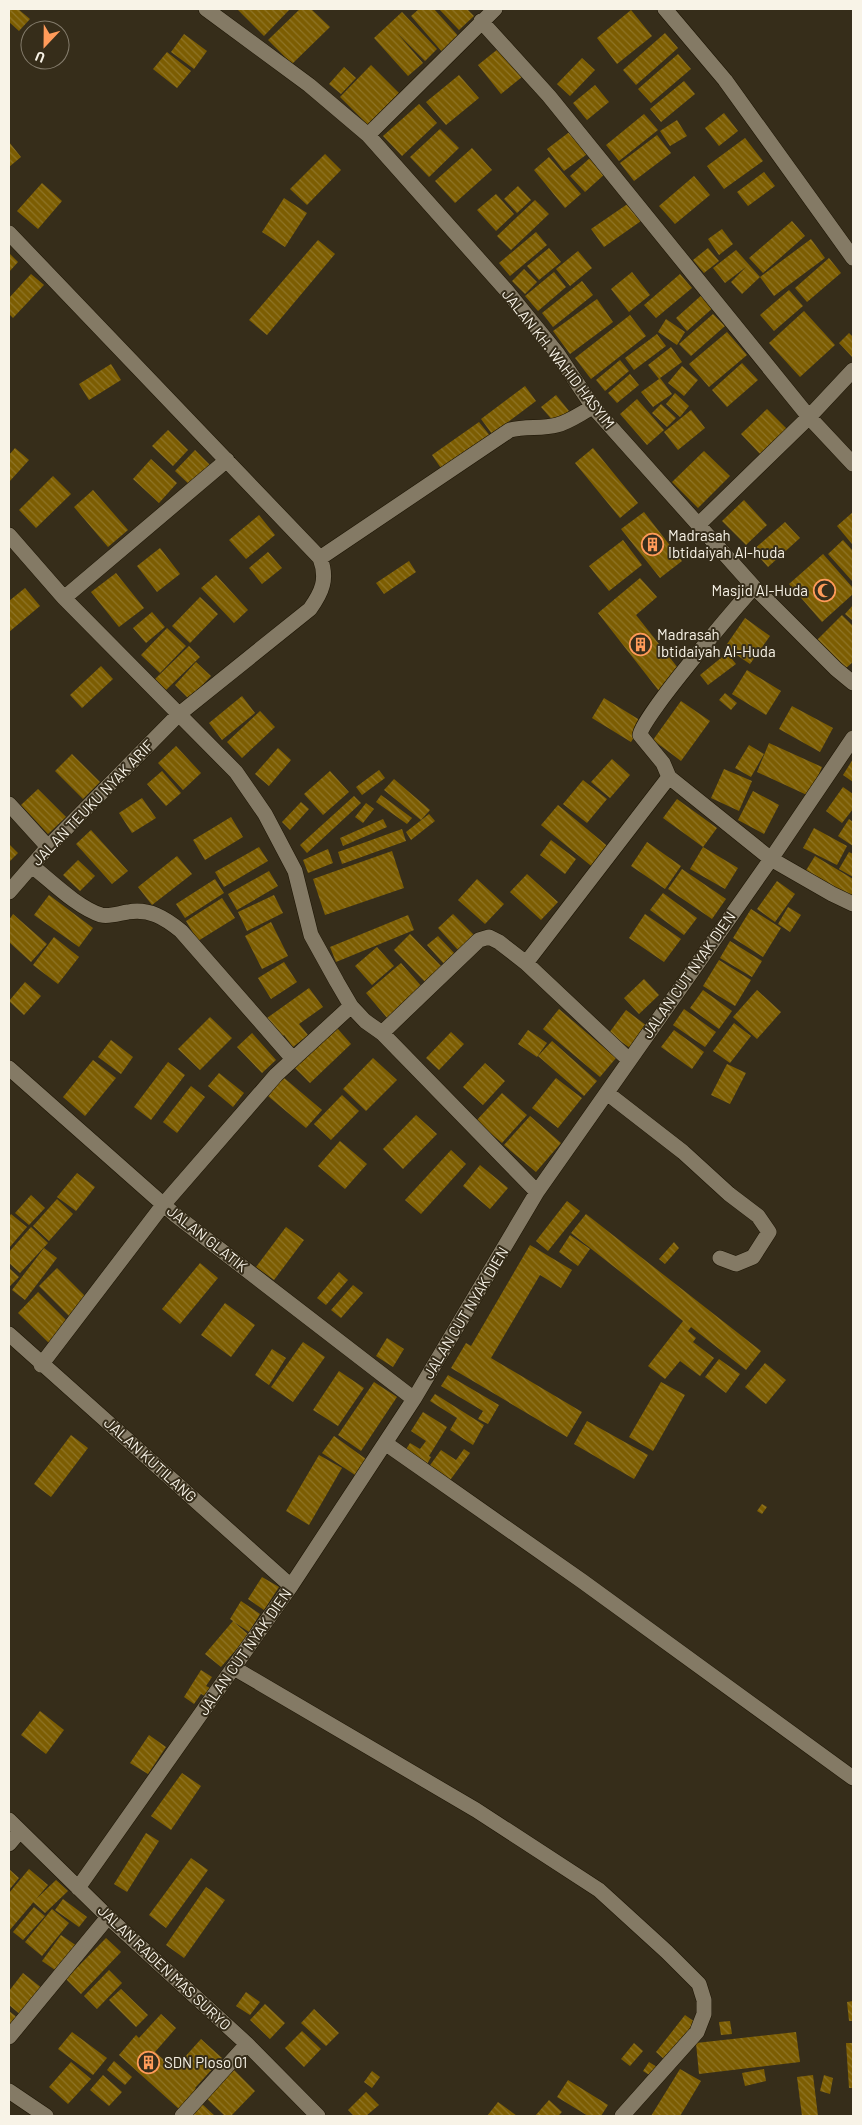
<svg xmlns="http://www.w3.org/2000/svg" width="862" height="2125" viewBox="0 0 862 2125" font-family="Barlow,sans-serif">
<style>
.building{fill:url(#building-back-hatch)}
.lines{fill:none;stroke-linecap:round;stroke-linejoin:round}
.minor-casing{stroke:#1d1504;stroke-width:16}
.minor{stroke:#847a65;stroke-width:15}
.labels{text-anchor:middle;stroke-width:4;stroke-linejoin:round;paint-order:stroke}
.street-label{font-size:15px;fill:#f8f3e7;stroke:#362d1a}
.poi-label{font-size:15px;fill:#f8f3e7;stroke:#362d1a;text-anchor:start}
</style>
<defs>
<pattern id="building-back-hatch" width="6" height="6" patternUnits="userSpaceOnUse" patternTransform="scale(1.25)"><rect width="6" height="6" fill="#7c5d02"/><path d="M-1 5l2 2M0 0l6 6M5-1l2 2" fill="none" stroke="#8f7527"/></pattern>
</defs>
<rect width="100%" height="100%" fill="#362d1a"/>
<!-- building -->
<path class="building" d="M9 9H18L30 19 19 31 9 22Z
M237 9H290L264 36Z
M300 9H311L330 27 292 64 268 40Z
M419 9H434L461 39 444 54 411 16Z
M439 9H467L474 16 459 30Z
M631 10 652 36 617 64 597 38Z
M402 12 437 49 425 61 397 33 423 63 408 76 374 38Z
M665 33 678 48 636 85 623 70Z
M184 34 207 51 194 69 171 52Z
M498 49 522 77 501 94 478 65Z
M167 52 191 71 177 88 153 69Z
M678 54 691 69 651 103 638 89Z
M582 58 595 70 570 96 557 84Z
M371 65 399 93 368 125 340 97Z
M344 67 356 78 341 94 329 84Z
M459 75 479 98 446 125 426 102Z
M684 81 695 94 661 122 650 109Z
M595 85 609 102 587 120 573 103Z
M419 104 437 123 402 156 383 136Z
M724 113 738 131 719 146 705 128Z
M644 114 658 130 619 161 606 145Z
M677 120 687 136 670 146 660 131Z
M440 129 459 148 429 177 410 157Z
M572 130 590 152 564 171 547 149Z
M657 135 671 153 634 181 620 163Z
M745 138 763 161 724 189 707 166Z
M9 142 21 157 9 167Z
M472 148 492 170 455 203 435 181Z
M325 154 341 170 307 205 290 189Z
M549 157 581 194 565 208 534 170Z
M591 157 606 173 585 192 570 176Z
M764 172 775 186 748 206 737 192Z
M694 176 710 195 675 224 659 206Z
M42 183 62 201 38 229 17 211Z
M518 186 531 200 517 213 504 199Z
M496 194 514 214 496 231 477 210Z
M284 198 307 213 285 247 262 232Z
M535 200 549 214 511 250 497 236Z
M629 203 641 221 604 247 591 229Z
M792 221 805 236 763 273 749 258Z
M722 229 733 244 719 255 708 239Z
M536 232 547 245 510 276 499 263Z
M811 239 825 258 774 296 760 277 742 294 731 282 746 267 725 283 713 268 736 250 760 277Z
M318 240 335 254 267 335 249 320Z
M549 248 561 262 539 280 527 266Z
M708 248 719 261 704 273 693 260Z
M578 251 592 268 570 286 556 269Z
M9 253 18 262 9 272Z
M829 258 841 273 807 302 795 288Z
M524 269 537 282 525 294 512 281Z
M554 272 566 287 538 311 525 296Z
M632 272 650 295 629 312 611 289Z
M31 274 44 285 13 318 9 314V298Z
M680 274 692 288 656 318 644 305Z
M582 281 593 295 553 327 542 313Z
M789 290 803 306 774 331 760 315Z
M704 293 715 306 687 331 676 318Z
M597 299 613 322 570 354 553 331Z
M804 311 835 345 800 377 769 343Z
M713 314 725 326 691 356 679 344Z
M630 315 646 336 591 379 575 358Z
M666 319 685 332 677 345 658 332Z
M727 332 747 355 709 387 689 364Z
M849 333 853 337V358L839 343Z
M657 334 666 346 634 370 625 358Z
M671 347 682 362 660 378 672 394 653 407 641 392 659 379 648 365Z
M620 360 629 371 605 391 596 380Z
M742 363 758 380 727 407 712 390Z
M111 364 121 380 89 400 79 384Z
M682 366 698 380 684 396 668 383Z
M630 374 639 385 617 403 608 393Z
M525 386 536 401 492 434 481 419Z
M675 393 689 406 680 417 666 404Z
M556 395 569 411 555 423 541 407Z
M637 399 664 430 647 445 620 414Z
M661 404 676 418 667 427 652 413Z
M767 409 788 430 761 455 741 434Z
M691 410 705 428 678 450 664 432Z
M479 422 491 437 443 471 432 455Z
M168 430 188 450 173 466 152 446Z
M15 448 29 460 9 482V455Z
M593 448 638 503 620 518 575 463Z
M195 450 211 466 192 487 175 471Z
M704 451 730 476 698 508 672 482Z
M151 459 177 483 159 503 133 479Z
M53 476 71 494 36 528 19 510Z
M93 490 128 530 108 547 74 507Z
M744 500 767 525 746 545 722 521Z
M644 512 682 561 660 578 621 529Z
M853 512V543L852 544 837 526Z
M259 515 275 535 246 559 229 540Z
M785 522 800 538 768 567 753 550Z
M623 540 642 565 609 591 589 566Z
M843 540 853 551V582L828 554Z
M160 548 180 574 157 592 137 566Z
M268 552 282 568 262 584 249 568Z
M823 554 853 588V594L822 622 789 584Z
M409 561 416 572 384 594 376 583Z
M116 573 144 608 119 627 91 592Z
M216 575 248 610 234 623 201 588Z
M640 578 657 597 636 615 682 673 659 691 598 613Z
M25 588 40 606 9 632V601Z
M200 597 218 614 190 643 172 626Z
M853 605V621L845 614Z
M152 612 165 627 146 643 133 628Z
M842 615 853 626V662L846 668 817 640Z
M745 618 770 636 750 664 725 647Z
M167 628 186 646 160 673 141 655Z
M189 646 200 657 166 690 155 679Z
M727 653 736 664 708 685 700 675Z
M196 662 211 676 189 699 175 685Z
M101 666 113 679 82 708 70 695Z
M747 670 781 691 766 715 732 694Z
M725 693 737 703 731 710 719 700Z
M242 696 255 713 222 740 209 723Z
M604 698 643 722 631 742 592 718Z
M681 701 710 721 681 761 653 740Z
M792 706 833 728 820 752 779 729Z
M260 711 275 727 242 758 227 742Z
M769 743 822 767 809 796 757 772Z
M749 745 764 754 751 777 735 768Z
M176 746 201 773 183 790 158 763Z
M278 748 291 760 269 786 255 774Z
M72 754 100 782 83 799 55 771Z
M612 759 630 775 610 798 591 782Z
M853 759V782L843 775Z
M724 769 752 781 739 811 711 798Z
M379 770 385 778 362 795 356 787Z
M162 771 181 793 166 806 147 784Z
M330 771 349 792 323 815 304 794Z
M394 779 430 810 421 820 384 790Z
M583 780 607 799 587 823 563 804Z
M843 787 853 794V809L842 823 826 811Z
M38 789 66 817 48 834 21 805Z
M753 791 779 805 764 834 738 820Z
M381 795 412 818 407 824 376 802Z
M354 796 361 803 307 853 300 845Z
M142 798 156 818 132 833 119 813Z
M677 799 717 828 703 847 663 818Z
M301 802 309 809 290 830 282 822Z
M366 803 374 809 363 823 355 817Z
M558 805 611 849 595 869 541 825Z
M429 814 435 821 411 840 406 832Z
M231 817 243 837 205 860 193 840Z
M383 819 387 827 343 846 340 838Z
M849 819 853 822V846L838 836Z
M814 828 847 846 837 865 803 848Z
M402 829 406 841 342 864 338 852Z
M91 830 128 871 112 884 76 844Z
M551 840 576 859 565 874 540 855Z
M647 842 681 866 665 889 631 866Z
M9 844 18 853 9 862Z
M259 847 268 861 224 887 215 872Z
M703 847 738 868 725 889 690 869Z
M328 849 333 863 308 873 303 860Z
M392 851 404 888 325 915 313 879Z
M849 852 853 854V877L839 869Z
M177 856 192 874 152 905 138 887Z
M815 856 853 879V900L805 872Z
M78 860 95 876 80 891 63 875Z
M682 869 726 899 712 919 668 889Z
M269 871 278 886 237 910 228 894Z
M527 874 558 902 541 920 510 892Z
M215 879 224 893 185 918 176 904Z
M477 879 504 904 485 924 458 900Z
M777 881 795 894 775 922 757 909Z
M663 893 697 918 684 935 650 910Z
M49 895 93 928 79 947 34 915Z
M274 895 283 913 247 931 238 912Z
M222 898 235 918 198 941 186 921Z
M788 907 801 915 790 932 778 924Z
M751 909 781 928 763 957 733 938Z
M13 914 47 944 31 962 9 942V920Z
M453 914 474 935 458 950 438 928Z
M645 914 681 939 664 962 629 938Z
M408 915 414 930 336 962 330 947Z
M271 922 288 956 262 969 245 936Z
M410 934 443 968 427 984 394 950Z
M438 936 456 955 445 965 427 945Z
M54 937 79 957 58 984 33 965Z
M730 941 762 961 752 977 720 958Z
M377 947 394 966 372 985 355 966Z
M719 960 751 980 735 1006 703 986Z
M284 962 297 982 271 999 258 978Z
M401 963 423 988 388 1019 366 993Z
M644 979 659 995 639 1014 624 998Z
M25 982 41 996 24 1015 9 1001Z
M309 988 323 1007 299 1024 308 1035 293 1047 284 1035 282 1037 275 1029 267 1018Z
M703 990 732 1011 719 1029 690 1008Z
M757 990 781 1012 757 1039 733 1017Z
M559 1009 616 1058 600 1077 543 1029Z
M684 1009 716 1032 705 1047 673 1025Z
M626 1010 647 1026 630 1048 609 1033Z
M210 1017 232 1038 200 1070 178 1049Z
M734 1023 751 1036 730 1063 713 1051Z
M337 1028 351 1044 310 1083 295 1068Z
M528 1030 547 1043 537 1057 518 1044Z
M674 1030 704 1052 692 1069 661 1047Z
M451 1032 464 1044 439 1070 426 1058Z
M252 1033 276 1060 262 1073 237 1047Z
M111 1040 133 1057 121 1074 98 1057Z
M552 1041 597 1081 584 1096 538 1056Z
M373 1058 397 1080 366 1111 343 1089Z
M93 1060 116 1078 85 1116 63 1097Z
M168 1062 185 1075 151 1120 134 1107Z
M485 1063 505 1081 483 1105 463 1087Z
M727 1064 746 1073 730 1104 711 1095Z
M219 1073 244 1093 233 1107 208 1086Z
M283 1077 322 1110 306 1128 268 1096Z
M556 1078 582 1098 558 1128 532 1108Z
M191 1086 205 1097 177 1133 163 1122Z
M502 1093 527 1115 502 1143 476 1121Z
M342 1095 359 1111 331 1140 314 1124Z
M416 1115 437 1134 403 1169 383 1149Z
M530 1116 561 1143 536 1172 504 1145Z
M340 1141 367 1164 345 1189 318 1166Z
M451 1150 466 1164 421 1214 405 1200Z
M480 1165 508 1188 490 1209 463 1186Z
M77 1173 95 1187 76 1211 57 1197Z
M31 1195 45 1208 29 1225 15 1213Z
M57 1199 73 1214 49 1241 33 1226Z
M567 1201 580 1211 548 1251 536 1241Z
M11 1214 27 1227 9 1248V1217Z
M586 1214 761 1351 746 1370 691 1327 688 1331 696 1338 693 1342 714 1358 700 1376 680 1361 665 1379 648 1366 683 1321 571 1233Z
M31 1227 48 1243 20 1273 9 1263V1252Z
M286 1227 304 1240 274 1280 256 1267Z
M570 1235 590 1249 578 1266 559 1252Z
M674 1242 679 1248 665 1264 659 1259Z
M530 1245 572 1270 561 1288 540 1275 491 1358 582 1412 567 1437 451 1368 466 1343 471 1346Z
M44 1248 57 1258 25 1300 12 1290Z
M200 1263 218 1278 180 1324 162 1309Z
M9 1268 19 1277 9 1287Z
M57 1268 88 1299 70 1317 39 1286Z
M339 1272 348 1280 326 1305 317 1298Z
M353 1285 363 1293 341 1318 331 1310Z
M38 1292 70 1324 50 1344 18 1313Z
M225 1303 255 1325 231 1357 201 1335Z
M387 1338 404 1349 393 1367 376 1356Z
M303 1342 325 1357 293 1402 271 1387Z
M272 1349 286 1358 269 1385 255 1375Z
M719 1359 740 1374 726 1393 705 1377Z
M765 1363 786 1380 766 1404 745 1387Z
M339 1371 364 1388 338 1426 313 1410Z
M448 1375 499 1405 488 1424 478 1419 483 1411 441 1386Z
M374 1382 397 1397 361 1451 338 1435Z
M661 1382 685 1395 653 1451 629 1437Z
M435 1394 484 1425 473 1445 450 1430 457 1418 430 1401Z
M423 1412 447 1427 429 1456 431 1457 425 1468 403 1454 410 1443 420 1449 426 1441 411 1431Z
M587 1421 648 1455 634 1479 574 1444Z
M71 1435 88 1448 51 1497 34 1484Z
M334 1436 366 1459 355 1475 322 1453Z
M464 1449 470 1453 448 1483 428 1468 441 1450 456 1460Z
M319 1455 342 1468 309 1525 286 1511Z
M762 1504 767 1507 762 1514 757 1511Z
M262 1577 279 1587 264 1610 248 1599Z
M241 1601 260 1614 249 1632 234 1622 249 1635 221 1667 205 1654 233 1621 230 1619Z
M201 1670 212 1677 206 1686 212 1689 207 1697 201 1694 194 1704 184 1697Z
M40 1711 64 1730 46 1754 21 1735Z
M149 1735 166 1747 148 1774 130 1763Z
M182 1773 201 1786 171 1830 151 1816Z
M146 1833 159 1841 127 1892 114 1884Z
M191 1858 208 1870 166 1928 149 1915Z
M9 1869 19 1878 9 1890Z
M29 1869 48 1885 9 1931V1893Z
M56 1880 68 1891 45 1913 33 1902Z
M206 1887 225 1900 184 1958 166 1945Z
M63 1899 87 1917 79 1927 55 1910Z
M34 1907 45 1916 23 1940 13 1932Z
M52 1909 69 1923 42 1956 25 1942Z
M61 1935 77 1946 58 1972 42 1961Z
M106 1938 121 1952 81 1994 66 1979Z
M109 1970 122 1983 97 2009 84 1996Z
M23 1973 43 1989 22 2016 9 2005V1991Z
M121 1989 148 2015 136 2027 109 2000Z
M246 1992 260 2002 250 2015 236 2006Z
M853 2001V2021H849L847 2002Z
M265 2004 285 2023 270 2039 250 2020Z
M314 2009 339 2033 326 2046 301 2023Z
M9 2011 18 2018 9 2031Z
M161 2014 176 2028 155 2052 174 2069 201 2039 222 2058 195 2088 196 2089 179 2109 119 2055 136 2035 139 2038Z
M685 2015 695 2022 665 2060 656 2052Z
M730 2021 732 2034 721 2035 719 2022Z
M302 2031 321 2049 304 2067 285 2048Z
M72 2032 107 2058 93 2075 58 2049Z
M796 2032 800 2062 699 2074 696 2043Z
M634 2043 643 2051 630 2066 621 2059Z
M846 2043H853V2088H849Z
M114 2061 132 2077 125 2085 107 2070Z
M71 2062 91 2079 68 2104 49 2087Z
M649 2062 657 2067 651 2076 643 2071Z
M233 2069 255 2091 231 2116H225L205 2097Z
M680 2069 701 2081 680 2116H651Z
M764 2069 766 2081 745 2086 742 2073Z
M372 2071 380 2077 372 2088 364 2082Z
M103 2075 122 2092 109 2106 90 2090Z
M813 2075 818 2116H802L797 2077Z
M824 2075 833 2078 830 2094 820 2091Z
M568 2080 608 2105 601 2116H588L557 2097Z
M366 2092 379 2105 366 2116H354L348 2110Z
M549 2100 562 2112 558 2116H535Z
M498 2102 517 2116H487Z
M201 2103 215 2116H187Z"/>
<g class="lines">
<defs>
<path id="minor" d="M206 9 309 85 368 135 506 290 557 353 593 407 754 587 836 669 853 683
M665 9 725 80 853 258
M481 21 549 96 809 417 853 464
M368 135 495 9
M9 233 320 558C328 579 322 592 310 609L178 715 48 847 9 892
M698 525 809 417 853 370
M9 535 64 598 236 772 265 814 295 871 311 935 337 982 351 1006 365 1021 382 1033 537 1192
M320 558 510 430C526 426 542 429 557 425 569 422 581 413 593 407
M754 587C738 605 639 720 640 735L663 763 669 777 771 859 832 894 853 904
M64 598 227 460
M9 804 48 847
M32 866C51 881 78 908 101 915 110 917 120 913 128 912 149 908 165 918 181 931L293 1059
M526 963 669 777
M382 1033 479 940 489 937 499 942 526 963 629 1060
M9 1068 174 1214 414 1399
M607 1093 683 1152 729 1194 758 1216 769 1232 753 1257 736 1264 720 1258
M9 1334 291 1586
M41 1365 163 1205 276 1075 351 1006
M385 1443 582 1581 853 1778
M234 1668 476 1810 599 1890 667 1952 699 1984 704 2000V2014L697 2032 622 2116
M9 1820 108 1917 247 2044 318 2116
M9 1844 20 1831
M78 1888 291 1586 414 1399 537 1192 771 859 853 738
M9 2037 108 1917
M9 2091 46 2116
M182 2116 247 2044"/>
</defs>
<!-- minor casing -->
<use href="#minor" class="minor-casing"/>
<!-- minor -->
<use href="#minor" class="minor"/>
</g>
<!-- icons -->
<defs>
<symbol id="building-ring" viewBox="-11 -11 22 22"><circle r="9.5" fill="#362d1a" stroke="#ff9b5a" stroke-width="1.5"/><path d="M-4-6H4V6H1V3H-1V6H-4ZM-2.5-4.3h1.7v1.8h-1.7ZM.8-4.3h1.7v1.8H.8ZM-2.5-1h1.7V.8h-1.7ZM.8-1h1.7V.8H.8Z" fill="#ff9b5a"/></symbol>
<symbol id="mosque-ring" viewBox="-11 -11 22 22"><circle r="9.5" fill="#362d1a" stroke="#ff9b5a" stroke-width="1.5"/><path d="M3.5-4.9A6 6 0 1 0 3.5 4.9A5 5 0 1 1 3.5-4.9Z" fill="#ff9b5a"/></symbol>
</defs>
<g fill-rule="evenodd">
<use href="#building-ring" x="640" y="532" width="25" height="25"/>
<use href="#mosque-ring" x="812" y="578" width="25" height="25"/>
<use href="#building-ring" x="628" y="632" width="25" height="25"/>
<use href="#building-ring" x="136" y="2050" width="25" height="25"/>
</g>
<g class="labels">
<!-- street labels -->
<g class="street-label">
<text transform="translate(558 359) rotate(52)" y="5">JALAN KH. WAHID HASYIM</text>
<text transform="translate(93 803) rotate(-46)" y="5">JALAN TEUKU NYAK ARIF</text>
<text transform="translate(689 975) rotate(-55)" y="5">JALAN CUT NYAK DIEN</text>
<text transform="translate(207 1239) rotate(38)" y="5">JALAN GLATIK</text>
<text transform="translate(466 1313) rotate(-59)" y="5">JALAN CUT NYAK DIEN</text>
<text transform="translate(150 1460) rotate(42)" y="5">JALAN KUTILANG</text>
<text transform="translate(245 1652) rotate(-55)" y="5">JALAN CUT NYAK DIEN</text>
<text transform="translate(164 1968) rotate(43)" y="5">JALAN RADEN MAS SURYO</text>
</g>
<!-- poi labels -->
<g class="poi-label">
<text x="668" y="541">Madrasah<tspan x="668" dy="17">Ibtidaiyah Al-huda</tspan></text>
<text x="808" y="596" text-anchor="end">Masjid Al-Huda</text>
<text x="657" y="640">Madrasah<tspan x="657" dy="17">Ibtidaiyah Al-Huda</tspan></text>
<text x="164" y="2068">SDN Ploso 01</text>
</g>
</g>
<!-- border -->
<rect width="862" height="2125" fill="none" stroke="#f8f3e7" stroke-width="20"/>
<!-- north arrow -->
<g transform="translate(45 45) rotate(202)"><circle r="24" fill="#362d1a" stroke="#847c6c"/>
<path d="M0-4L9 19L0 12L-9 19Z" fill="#ff9b5a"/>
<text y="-8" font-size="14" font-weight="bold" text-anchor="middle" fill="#f8f3e7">U</text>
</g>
</svg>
